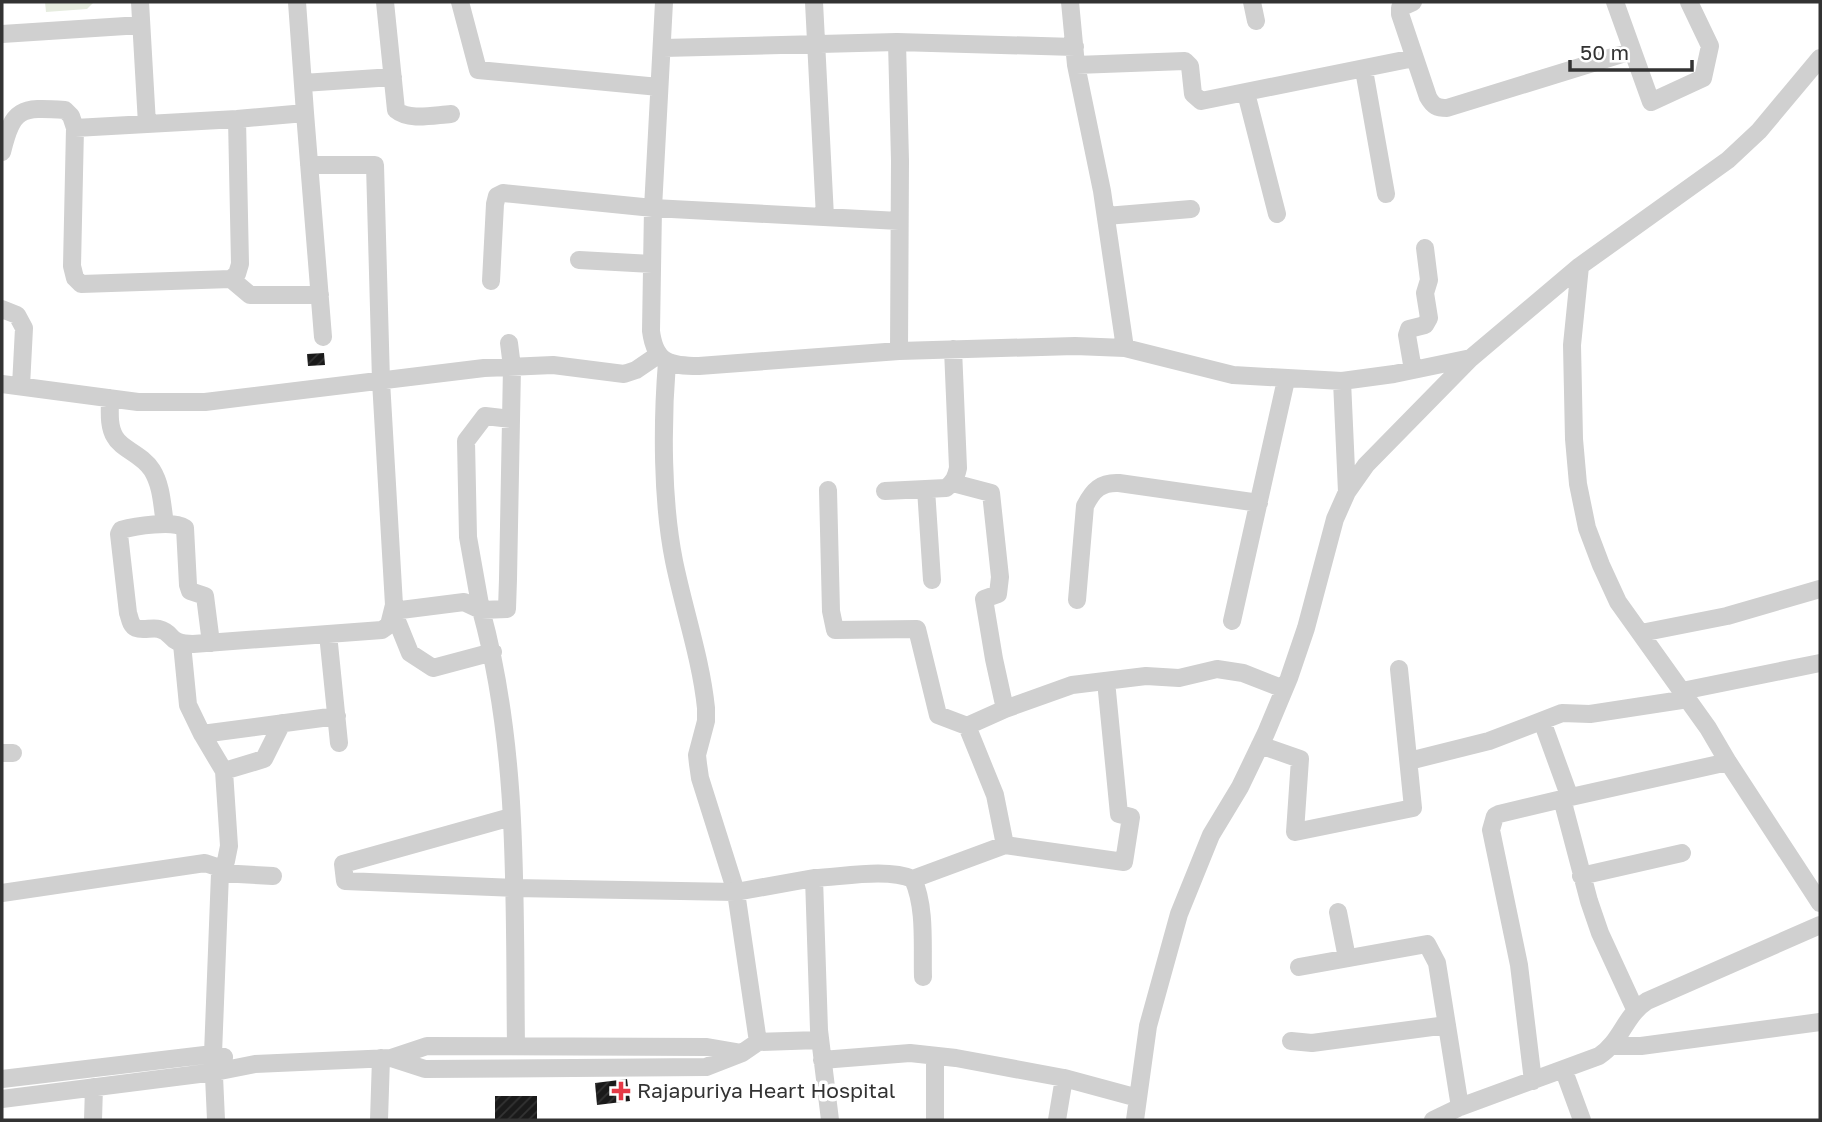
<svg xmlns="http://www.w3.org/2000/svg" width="1822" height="1122" viewBox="0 0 1822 1122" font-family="'Golos Text',sans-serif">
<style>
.garden{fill:#e6ecdf}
.building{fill:url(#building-hatch)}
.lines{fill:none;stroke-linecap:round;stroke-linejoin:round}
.minor{stroke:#d0d0d0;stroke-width:18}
.poi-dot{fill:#e63946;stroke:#fff;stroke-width:2.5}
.labels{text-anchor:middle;stroke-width:7;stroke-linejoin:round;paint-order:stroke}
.poi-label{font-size:21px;fill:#333;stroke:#fff;text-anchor:start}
</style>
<defs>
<pattern id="building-hatch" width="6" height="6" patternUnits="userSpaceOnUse" patternTransform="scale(1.75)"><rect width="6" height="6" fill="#1a1a1a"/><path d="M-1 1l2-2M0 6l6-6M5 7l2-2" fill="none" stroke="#333"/></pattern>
</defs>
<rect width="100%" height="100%" fill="#fff"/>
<!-- garden -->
<path class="garden" d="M45 2H94L87 9 46 12Z"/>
<!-- building -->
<path class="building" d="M324 353 325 365 308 366 307 354Z
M627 1079 630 1101 597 1105 595 1083Z
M495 1096H537V1120H495Z"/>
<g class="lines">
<!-- minor -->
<path class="minor" d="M140 2 147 124
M385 2 396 110C409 121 434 115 451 114
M460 2 478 70 659 87
M664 2 653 208 651 331C655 363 670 366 699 366L899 351 1075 346 1125 348 1233 375 1342 381
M814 2 825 217
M1070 2 1076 65 1102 191 1125 348
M1252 2 1256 21
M1413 2 1400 8V14L1428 97C1433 106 1437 108 1447 108L1632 51
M1615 2 1651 102 1703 78 1710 46 1689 2
M2 34 141 25
M897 42 900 161 899 351
M663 48 897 42 1075 47
M1076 65 1185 61 1190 66 1193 94 1201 101 1414 58
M1364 70 1386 194
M303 83 393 77
M1246 93 1277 214
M305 113 323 337
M75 128 237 119 305 113 297 2
M2 152C13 108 20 107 65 110L71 116 75 128 72 266 75 278 81 284 231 279 237 274 240 264 237 119
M309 165H375L381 381 394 605 389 625 382 630 328 634 339 743
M1106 216 1191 209
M579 260 652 264
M1580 266 1572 345 1574 439 1578 484 1587 528 1601 565 1618 602 1708 728 1728 762 1820 903
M231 279 250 295H320
M491 281 495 204 497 196 503 193 653 208 899 221
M2 309 17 315 24 328 21 386
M509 343 512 367 508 579 507 609 481 610 468 537 466 441 485 416 511 419
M1413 370 1407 335 1409 329 1425 325 1429 318 1425 293 1429 280 1425 248
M2 384 138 402H205L484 368 553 365 624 374 636 370 658 355
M110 398C110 410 108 426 115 437 121 449 142 454 152 470 162 486 162 506 165 524
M953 483 991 493 1000 577 998 594 984 599 994 659 1005 709
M926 489 932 580
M828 490 831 611 835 630 917 629 938 715 967 726
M885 491 946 488C954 482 956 477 958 468L953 349
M1347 492 1366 465 1471 358
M1077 600 1085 506C1093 490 1101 482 1119 483L1259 503
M1232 621 1286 380
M1641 633 1727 616 1820 589
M211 643 205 596 190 591 188 585 185 528C173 520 135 526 121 530L119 534 128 613C130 618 130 625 136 628 143 631 152 627 159 629 175 633 167 644 193 644L328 634
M182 644 188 705 202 734 224 771 229 846 226 861 220 873 213 1054 216 1120
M493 652 433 668 410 653 393 611 464 602 481 610C520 751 514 900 516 1046
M1682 691 1820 663
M1542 721 1570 798
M202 734 337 716
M1260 745 1300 759 1295 832 1413 808 1399 669
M2 753H13
M1409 761 1489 741 1562 713 1590 714 1688 699
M224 771 264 759 282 723
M511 817 343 864 345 881 514 888 736 892 814 878 819 1030 830 1120
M1005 845 1124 862 1131 817 1119 814 1106 681
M1581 876 1682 853
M814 878C842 877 887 868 913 879 926 908 922 946 923 977
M913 879 1005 845 995 795 967 726 1005 709 1072 685 1146 676 1179 678 1217 669 1243 673 1284 689
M2 893 205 863 217 867 220 873 273 876
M1338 912 1347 958
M1299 967 1427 944 1437 963 1460 1107
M1635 1009 1600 933 1589 901 1562 799 1728 762
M1291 1041 1312 1043 1447 1025
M758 1042 820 1040
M1614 1046H1641L1820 1022
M391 1058 425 1069 706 1067 742 1053 758 1042 736 892 700 778 698 764 697 755 706 721V708C701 659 684 610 674 561 662 501 662 424 667 362
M822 1060 910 1053 956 1058 1064 1078 1138 1098
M1564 1071 1582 1120
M2 1079 213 1054 224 1057
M1533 1081 1519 965 1491 830 1495 816 1499 814 1562 799
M2 1099 215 1072 255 1064 391 1058 427 1046 707 1047 742 1053
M93 1120 94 1087
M379 1120 381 1058
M935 1120V1056
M1057 1120 1064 1078
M1135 1120 1148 1026 1179 914 1211 835 1240 787 1266 733 1289 678 1306 628 1335 519 1347 492 1342 381 1394 374 1471 358 1580 266 1728 160 1759 131 1820 58
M1433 1120 1460 1107 1599 1056C1622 1041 1624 1016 1647 1001L1820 925"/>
</g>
<!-- markers -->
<path class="poi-dot" d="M617.5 1080.5h7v7h7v7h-7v7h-7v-7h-7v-7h7z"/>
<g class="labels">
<!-- poi labels -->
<g class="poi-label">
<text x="637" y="1098">Rajapuriya Heart Hospital</text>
</g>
</g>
<!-- border -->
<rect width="1822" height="1122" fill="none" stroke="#333333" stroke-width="7"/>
<!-- scale -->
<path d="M1570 60v10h122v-10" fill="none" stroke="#333333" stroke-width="3.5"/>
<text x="1580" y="60" font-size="21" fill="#333333" stroke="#ffffff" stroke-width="5" paint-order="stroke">50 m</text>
</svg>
